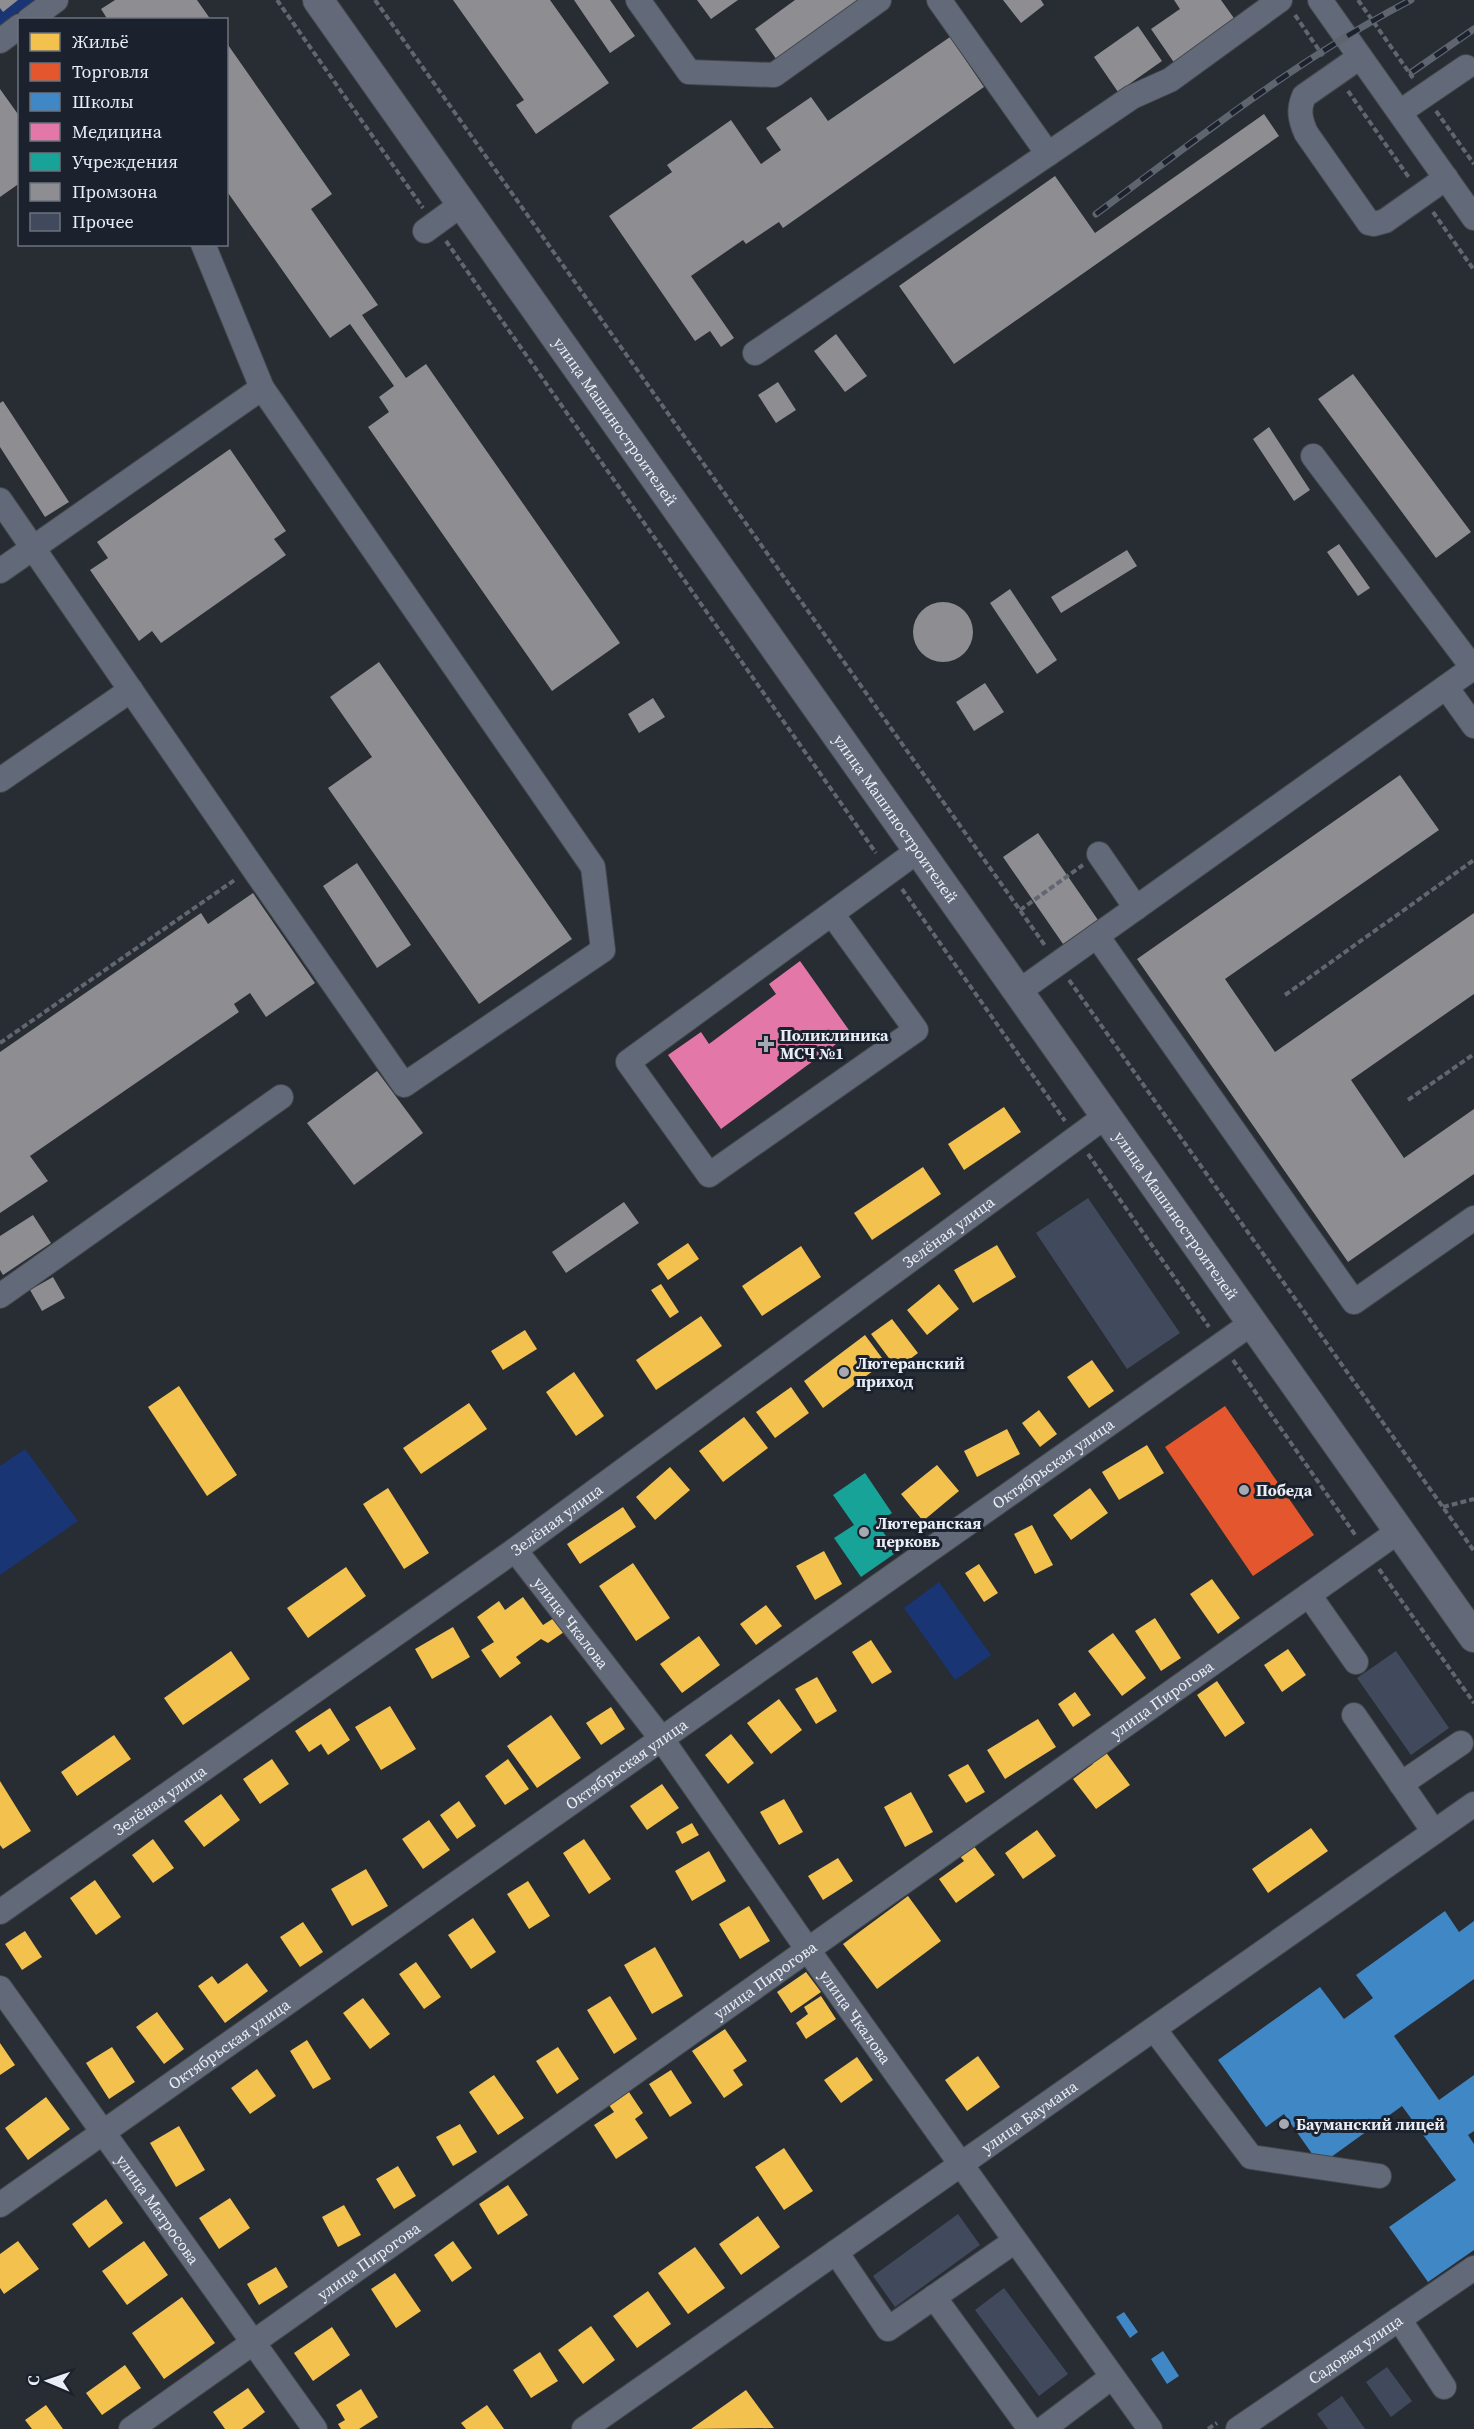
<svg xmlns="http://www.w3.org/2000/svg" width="1474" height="2429" viewBox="0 0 1474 2429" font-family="'Source Serif 4',serif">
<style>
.green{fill:#193574}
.homes{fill:#f2c14e}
.shops{fill:#e4572e}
.schools{fill:#3f88c5}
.health{fill:#e377a8}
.public{fill:#17a398}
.industry{fill:#8d8d92}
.building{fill:#414a5c}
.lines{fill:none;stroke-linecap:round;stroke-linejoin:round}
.minor-casing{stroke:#44484d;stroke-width:26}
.major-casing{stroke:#44484d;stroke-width:32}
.path{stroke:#616670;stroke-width:4;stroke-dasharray:6 3;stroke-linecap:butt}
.minor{stroke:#626a7a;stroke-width:24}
.major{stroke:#636979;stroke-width:30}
.rail-casing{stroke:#5f656f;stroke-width:7}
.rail{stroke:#1b212d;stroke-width:4.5;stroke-dasharray:14;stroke-linecap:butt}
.poi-dot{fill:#a5aab2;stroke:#1b212d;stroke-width:2}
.labels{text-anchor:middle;stroke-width:6;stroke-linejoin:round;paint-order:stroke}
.street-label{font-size:16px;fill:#e9eef6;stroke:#1b212d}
.poi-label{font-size:16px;font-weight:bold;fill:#e9eef6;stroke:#1b212d;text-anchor:start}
</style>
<rect width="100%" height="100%" fill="#282c33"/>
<!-- green -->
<path class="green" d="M0 0H35L0 25Z
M25 1449 78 1521 0 1575V1466Z
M939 1582 991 1655 955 1680 904 1608Z"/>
<!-- homes -->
<path class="homes" d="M1004 1107 1021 1132 964 1170 948 1144Z
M923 1167 941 1194 872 1240 854 1213Z
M688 1243 699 1259 668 1280 657 1264Z
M997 1245 1016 1277 973 1303 954 1270Z
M801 1246 821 1277 762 1316 742 1286Z
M661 1284 679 1312 670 1318 651 1290Z
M939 1284 959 1309 927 1335 907 1310Z
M701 1316 722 1346 656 1390 636 1360Z
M892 1319 918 1353 897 1369 871 1334Z
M525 1330 537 1349 503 1370 491 1351Z
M865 1335 885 1362 823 1408 804 1381Z
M1092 1360 1114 1391 1089 1408 1067 1377Z
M574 1372 604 1416 576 1436 546 1392Z
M179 1386 237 1475 207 1496 148 1407Z
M791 1387 809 1413 775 1438 756 1412Z
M469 1403 487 1429 421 1474 403 1448Z
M1039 1410 1057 1434 1040 1447 1022 1423Z
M744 1417 768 1448 723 1482 699 1451Z
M1007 1429 1020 1454 977 1477 964 1451Z
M1147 1445 1164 1473 1119 1500 1102 1472Z
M937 1465 959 1491 923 1521 901 1494Z
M670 1467 690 1490 655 1520 636 1497Z
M388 1488 429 1553 404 1569 363 1504Z
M1090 1488 1108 1513 1071 1540 1053 1515Z
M623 1507 636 1527 580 1564 567 1544Z
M1032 1525 1053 1565 1035 1574 1014 1534Z
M824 1551 842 1584 815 1600 796 1566Z
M633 1563 670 1618 636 1641 599 1586Z
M979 1564 998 1593 984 1602 965 1573Z
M346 1567 366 1596 308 1638 287 1608Z
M1212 1579 1240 1618 1218 1634 1190 1594Z
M523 1597 543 1625 554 1618 564 1632 548 1643 541 1639 516 1657 521 1663 500 1678 481 1650 494 1642 477 1617 499 1601 505 1610Z
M766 1605 782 1626 756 1645 740 1624Z
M1155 1618 1181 1658 1161 1671 1135 1631Z
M453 1627 470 1657 432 1679 415 1649Z
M1113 1633 1146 1678 1122 1696 1088 1651Z
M699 1636 720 1665 682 1693 660 1664Z
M871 1640 892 1672 872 1684 852 1652Z
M1288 1649 1306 1675 1282 1692 1264 1665Z
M231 1651 250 1679 183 1725 164 1698Z
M817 1677 837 1711 816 1724 795 1689Z
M1217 1681 1245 1723 1225 1737 1197 1695Z
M1075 1692 1091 1715 1073 1727 1058 1704Z
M779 1699 802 1730 771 1754 747 1723Z
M390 1706 416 1749 381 1770 355 1727Z
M611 1707 625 1729 601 1745 586 1723Z
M330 1708 350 1740 328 1755 321 1744 309 1752 295 1731Z
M551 1715 581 1758 537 1788 507 1746Z
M1038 1719 1056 1747 1005 1779 987 1750Z
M731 1734 754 1763 728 1784 705 1755Z
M114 1735 131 1759 77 1796 61 1772Z
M1105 1751 1130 1785 1096 1809 1073 1779 1093 1764 1091 1761Z
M272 1759 289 1784 260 1804 243 1779Z
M508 1759 529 1789 505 1805 485 1776Z
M968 1764 985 1792 966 1803 948 1775Z
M0 1781 31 1831 3 1849 0 1845Z
M662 1784 679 1808 647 1830 630 1806Z
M911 1792 933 1832 905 1847 884 1807Z
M221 1794 240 1820 204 1847 184 1821Z
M784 1799 803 1832 779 1845 760 1812Z
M459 1801 476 1826 457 1839 440 1815Z
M429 1820 450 1850 423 1869 402 1839Z
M692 1823 699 1835 682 1844 676 1832Z
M1311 1828 1328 1851 1268 1893 1252 1869Z
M1037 1830 1056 1856 1023 1879 1005 1853Z
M153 1839 174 1868 153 1883 132 1855Z
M584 1839 611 1879 589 1894 563 1853Z
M973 1845 995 1875 956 1903 939 1879 964 1861 959 1855Z
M709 1851 726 1881 692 1901 675 1871Z
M838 1858 853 1881 823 1900 808 1876Z
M366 1869 388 1906 352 1926 331 1889Z
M95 1880 121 1917 96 1935 70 1898Z
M528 1881 550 1916 529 1929 507 1894Z
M908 1896 941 1941 877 1989 843 1944Z
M749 1906 770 1941 740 1959 719 1924Z
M473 1918 496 1952 471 1969 448 1935Z
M303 1922 323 1952 300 1967 280 1937Z
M25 1931 42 1957 22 1970 5 1944Z
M655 1947 683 1996 652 2014 624 1965Z
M416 1962 441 1997 424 2009 399 1974Z
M247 1963 268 1991 225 2023 198 1986 212 1976 218 1984Z
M806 1972 821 1992 791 2013 777 1992Z
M610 1996 637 2039 614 2054 587 2010Z
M821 1996 836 2019 806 2039 796 2023 808 2014 804 2007Z
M363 1998 390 2034 370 2049 343 2013Z
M157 2012 184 2049 164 2064 136 2027Z
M725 2029 747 2061 733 2070 743 2085 724 2098 692 2051Z
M307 2040 331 2079 313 2089 290 2051Z
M0 2043 15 2065 0 2075Z
M112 2047 135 2082 109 2099 86 2063Z
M558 2047 579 2079 557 2094 536 2061Z
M978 2056 1000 2087 967 2111 945 2080Z
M857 2057 873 2080 841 2103 824 2080Z
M257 2069 276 2096 250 2114 231 2088Z
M671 2070 692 2103 670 2117 649 2084Z
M494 2075 524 2118 498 2135 469 2092Z
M629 2092 643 2113 635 2119 648 2138 616 2159 594 2125 614 2112 609 2105Z
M46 2097 70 2129 28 2160 5 2128Z
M460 2124 477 2152 453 2166 436 2137Z
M179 2126 205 2170 176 2187 150 2143Z
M784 2148 813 2191 784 2210 755 2167Z
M398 2166 416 2196 394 2209 376 2179Z
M508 2185 528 2215 498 2235 479 2204Z
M230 2198 250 2228 219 2249 199 2218Z
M106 2199 123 2223 89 2248 72 2224Z
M344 2205 361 2235 338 2247 322 2217Z
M758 2216 780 2247 741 2275 719 2244Z
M18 2241 39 2269 4 2294 0 2288V2254Z
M144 2241 168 2275 127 2305 102 2271Z
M453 2241 472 2268 452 2282 434 2255Z
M695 2247 725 2288 688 2314 658 2273Z
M276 2267 288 2287 259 2305 247 2284Z
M395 2273 421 2311 396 2328 371 2289Z
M648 2291 671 2324 637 2348 613 2316Z
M182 2297 215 2343 164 2379 132 2333Z
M591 2326 615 2360 583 2384 558 2350Z
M332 2327 350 2355 313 2381 294 2353Z
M540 2352 558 2381 531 2398 513 2370Z
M125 2365 141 2388 102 2415 86 2393Z
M248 2388 265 2412 242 2429H225L213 2412Z
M361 2389 378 2417 359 2429H341L338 2424 345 2420 336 2405Z
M746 2390 774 2428 691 2429Z
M46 2405 63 2429H32L25 2420Z
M487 2405 504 2429H466L461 2423Z"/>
<!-- shops -->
<path class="shops" d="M1225 1406 1314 1535 1253 1576 1165 1447Z"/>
<!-- schools -->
<path class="schools" d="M1445 1911 1459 1932 1474 1921V1979L1394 2036 1439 2100 1474 2075V2131L1468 2135 1474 2144V2250L1428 2282 1389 2227 1456 2180 1402 2106 1320 2165 1284 2114 1266 2127 1218 2060 1320 1987 1344 2019 1373 1998 1356 1975Z
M1124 2312 1138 2332 1130 2338 1116 2317Z
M1163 2351 1179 2376 1167 2384 1151 2359Z"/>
<!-- health -->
<path class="health" d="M800 961 851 1033 721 1129 668 1055 701 1032 709 1044 776 994 769 984Z"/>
<!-- public -->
<path class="public" d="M865 1473 892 1513 877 1523 897 1552 861 1577 834 1538 854 1525 833 1495Z"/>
<!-- industry -->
<path class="industry" d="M0 0H18L3 12 0 8Z
M115 0H197L211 20H108L101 9Z
M453 0H550L609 83 536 134 516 105 524 100Z
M574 0H610L635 36 610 53Z
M697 0H738L711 19Z
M795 0H865L779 63 755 29Z
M1003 0H1041L1044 5 1021 23Z
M1174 0H1221L1236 21 1175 64 1151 29 1180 9Z
M1138 26 1162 61 1118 92 1094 57Z
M950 37 984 87 783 228 779 222 746 244 743 240 691 276 734 338 721 347 710 331 695 341 609 216 672 172 667 165 731 120 761 164 781 150 766 128 811 97 828 121Z
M226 42 332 194 311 209 378 305 362 315 406 378 426 364 620 643 552 691 368 427 389 412 379 397 394 386 350 324 330 338 226 190Z
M0 89 20 117V183L0 197Z
M1264 114 1279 136 954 364 899 286 1055 176 1095 233Z
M836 334 867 376 845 392 814 351Z
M1353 374 1471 532 1436 558 1318 399Z
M778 382 796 410 776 423 758 395Z
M3 401 69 502 45 517 0 447V403Z
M1269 427 1310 490 1294 501 1253 439Z
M230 449 286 531 274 539 286 555 161 643 152 631 139 641 90 570 108 558 97 542Z
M1339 544 1370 588 1358 596 1327 552Z
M1127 550 1137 566 1061 613 1051 597Z
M1010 589 1057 660 1037 674 990 603Z
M913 632a30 30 0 1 1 60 0a30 30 0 1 1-60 0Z
M379 662 572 939 479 1004 328 788 372 757 330 697Z
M985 683 1004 712 974 731 956 702Z
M653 698 665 717 639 733 628 714Z
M1400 775 1439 830 1225 979 1275 1052 1474 913V994L1351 1080 1404 1158 1474 1109V1174L1348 1262 1137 959Z
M1038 833 1098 920 1063 944 1003 857Z
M357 863 411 945 377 968 323 886Z
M253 893 315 983 266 1017 250 993 234 1004 239 1012 30 1156 48 1181 0 1213V1052L201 913 208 924Z
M377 1071 423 1133 354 1185 307 1123Z
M624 1202 639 1223 566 1273 552 1252Z
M33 1215 51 1243 3 1275 0 1270V1236Z
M53 1277 65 1298 42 1311 30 1290Z"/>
<!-- building -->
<path class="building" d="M1088 1198 1180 1333 1127 1369 1036 1233Z
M1396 1651 1449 1728 1411 1755 1357 1678Z
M958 2214 980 2245 895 2307 873 2276Z
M1004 2288 1068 2374 1039 2396 975 2310Z
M1387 2367 1412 2401 1391 2417 1366 2382Z
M1342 2396 1365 2429H1328L1317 2414Z"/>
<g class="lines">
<defs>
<g id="minor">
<path d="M638 0 689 72 774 75 879 0"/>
<path d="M939 0 1048 154"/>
<path d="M1320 0 1474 218"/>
<path d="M29 20 56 0"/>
<path d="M0 41 20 26"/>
<path d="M1360 57 1304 96C1298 110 1300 119 1306 133L1369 223 1374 224 1385 221 1446 178"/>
<path d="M1400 112 1466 67"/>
<path d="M425 231 462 204"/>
<path d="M203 244 262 388"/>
<path d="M755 353 1132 97 1170 80 1280 0"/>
<path d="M1313 456 1473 668"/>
<path d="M0 500C134 695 268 891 404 1085L603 950 593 867 262 388 33 548 0 571"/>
<path d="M1446 687 1474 726"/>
<path d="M0 780 131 690"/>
<path d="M1099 854 1136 908"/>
<path d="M832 914 916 1030 709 1175 628 1062 919 850"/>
<path d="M1097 936 1354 1302 1474 1218"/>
<path d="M1018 992 1474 667"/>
<path d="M0 1296 281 1097"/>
<path id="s1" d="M515 1550 661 1738 808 1950 1150 2429"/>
<path d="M1309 1595 1356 1662"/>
<path d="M1354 1715 1434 1832"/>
<path d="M1401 1784 1461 1743"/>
<path id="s2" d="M0 1912 515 1550 1106 1116"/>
<path id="s3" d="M0 1988 315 2429"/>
<path d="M1154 2029 1251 2157 1379 2176"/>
<path id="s4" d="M0 2205 1252 1323"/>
<path d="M836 2252 888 2329 1015 2241"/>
<path d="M934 2297 1030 2429"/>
<path d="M1399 2319 1444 2387"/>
<path id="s5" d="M131 2429 1399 1531"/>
<path id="s6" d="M584 2429 1474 1804"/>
<path d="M1043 2429 1112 2377"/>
<path id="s7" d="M1238 2429 1474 2268"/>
</g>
<g id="major">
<path id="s8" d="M318 0 1474 1637"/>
</g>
</defs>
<!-- minor casing -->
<use href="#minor" class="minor-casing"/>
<!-- major casing -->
<use href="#major" class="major-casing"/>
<!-- path -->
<path class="path" d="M277 0 423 208
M375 0 1046 947
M1358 0 1413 78
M1295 15 1323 56
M1348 91 1410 179
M1436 111 1474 164
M1433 212 1474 270
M446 241 876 853
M902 889 1065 1121
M1020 910 1083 865
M1069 980 1474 1551
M1285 995 1474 860
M0 1043 236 879
M1408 1100 1474 1054
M1088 1154 1209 1327
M1233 1360 1356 1536
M1443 1507 1474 1499
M1379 1569 1474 1703
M1208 2429 1217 2423"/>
<!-- minor -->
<use href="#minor" class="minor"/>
<!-- major -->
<use href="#major" class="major"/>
<defs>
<path id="rail" d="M1412 72 1474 29
M1096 214C1198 138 1298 59 1411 0"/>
</defs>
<!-- rail casing -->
<use href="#rail" class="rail-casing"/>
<!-- rail -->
<use href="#rail" class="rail"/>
</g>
<!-- markers -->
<g class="poi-dot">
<path d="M763 1035h6v6h6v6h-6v6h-6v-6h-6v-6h6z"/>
<circle cx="844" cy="1372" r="6"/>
<circle cx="1244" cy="1490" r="6"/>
<circle cx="864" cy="1532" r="6"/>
<circle cx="1284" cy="2124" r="6"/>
</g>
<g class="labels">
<!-- street labels -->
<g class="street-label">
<text dy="6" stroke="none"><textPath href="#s8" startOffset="516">улица Машиностроителей</textPath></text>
<text dy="6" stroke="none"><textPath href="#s8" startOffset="1002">улица Машиностроителей</textPath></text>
<text dy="6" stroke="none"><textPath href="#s8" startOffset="1488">улица Машиностроителей</textPath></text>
<text dy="6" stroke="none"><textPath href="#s2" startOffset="1167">Зелёная улица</textPath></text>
<text dy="6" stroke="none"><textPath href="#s4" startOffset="1288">Октябрьская улица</textPath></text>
<text dy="6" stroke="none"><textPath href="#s2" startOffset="681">Зелёная улица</textPath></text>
<text dy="6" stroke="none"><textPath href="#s1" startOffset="92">улица Чкалова</textPath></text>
<text dy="6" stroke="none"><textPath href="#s5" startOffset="1263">улица Пирогова</textPath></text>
<text dy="6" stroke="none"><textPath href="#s4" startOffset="766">Октябрьская улица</textPath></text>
<text dy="6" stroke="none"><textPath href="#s2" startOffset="195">Зелёная улица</textPath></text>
<text dy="6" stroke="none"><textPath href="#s5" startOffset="777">улица Пирогова</textPath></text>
<text dy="6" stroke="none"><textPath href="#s1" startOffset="578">улица Чкалова</textPath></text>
<text dy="6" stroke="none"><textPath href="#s4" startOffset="280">Октябрьская улица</textPath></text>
<text dy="6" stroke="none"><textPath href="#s6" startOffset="544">улица Баумана</textPath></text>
<text dy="6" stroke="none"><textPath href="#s3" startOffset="272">улица Матросова</textPath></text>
<text dy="6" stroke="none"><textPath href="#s5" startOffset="291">улица Пирогова</textPath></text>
<text dy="6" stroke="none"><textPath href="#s7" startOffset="142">Садовая улица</textPath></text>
</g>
<!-- poi labels -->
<g class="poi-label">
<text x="780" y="1041">Поликлиника<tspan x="780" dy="18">МСЧ №1</tspan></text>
<text x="856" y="1369">Лютеранский<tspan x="856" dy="18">приход</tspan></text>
<text x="1256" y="1496">Победа</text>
<text x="876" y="1529">Лютеранская<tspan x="876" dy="18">церковь</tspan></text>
<text x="1296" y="2130">Бауманский лицей</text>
</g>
</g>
<!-- legend -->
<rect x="18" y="18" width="210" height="228" fill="#1b212d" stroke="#6d737d" stroke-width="1.5"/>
<rect x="30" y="33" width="30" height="18" fill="#f2c14e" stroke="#6d737d" stroke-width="1.5"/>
<text x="72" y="48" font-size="18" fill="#e9eef6">Жильё</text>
<rect x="30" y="63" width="30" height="18" fill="#e4572e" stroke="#6d737d" stroke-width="1.5"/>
<text x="72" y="78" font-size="18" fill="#e9eef6">Торговля</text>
<rect x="30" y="93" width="30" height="18" fill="#3f88c5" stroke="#6d737d" stroke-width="1.5"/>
<text x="72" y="108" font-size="18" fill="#e9eef6">Школы</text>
<rect x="30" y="123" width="30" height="18" fill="#e377a8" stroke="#6d737d" stroke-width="1.5"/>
<text x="72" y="138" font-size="18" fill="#e9eef6">Медицина</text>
<rect x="30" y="153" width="30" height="18" fill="#17a398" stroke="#6d737d" stroke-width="1.5"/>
<text x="72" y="168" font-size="18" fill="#e9eef6">Учреждения</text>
<rect x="30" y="183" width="30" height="18" fill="#8d8d92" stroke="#6d737d" stroke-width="1.5"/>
<text x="72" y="198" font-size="18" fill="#e9eef6">Промзона</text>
<rect x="30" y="213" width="30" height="18" fill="#414a5c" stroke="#6d737d" stroke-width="1.5"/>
<text x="72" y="228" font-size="18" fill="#e9eef6">Прочее</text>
<!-- north arrow -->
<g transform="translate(48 2381) rotate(272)" stroke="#1b212d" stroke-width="4.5" paint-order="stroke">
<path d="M0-4.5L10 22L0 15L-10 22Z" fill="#e9eef6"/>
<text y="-9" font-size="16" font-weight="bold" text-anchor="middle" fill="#e9eef6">С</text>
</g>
</svg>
